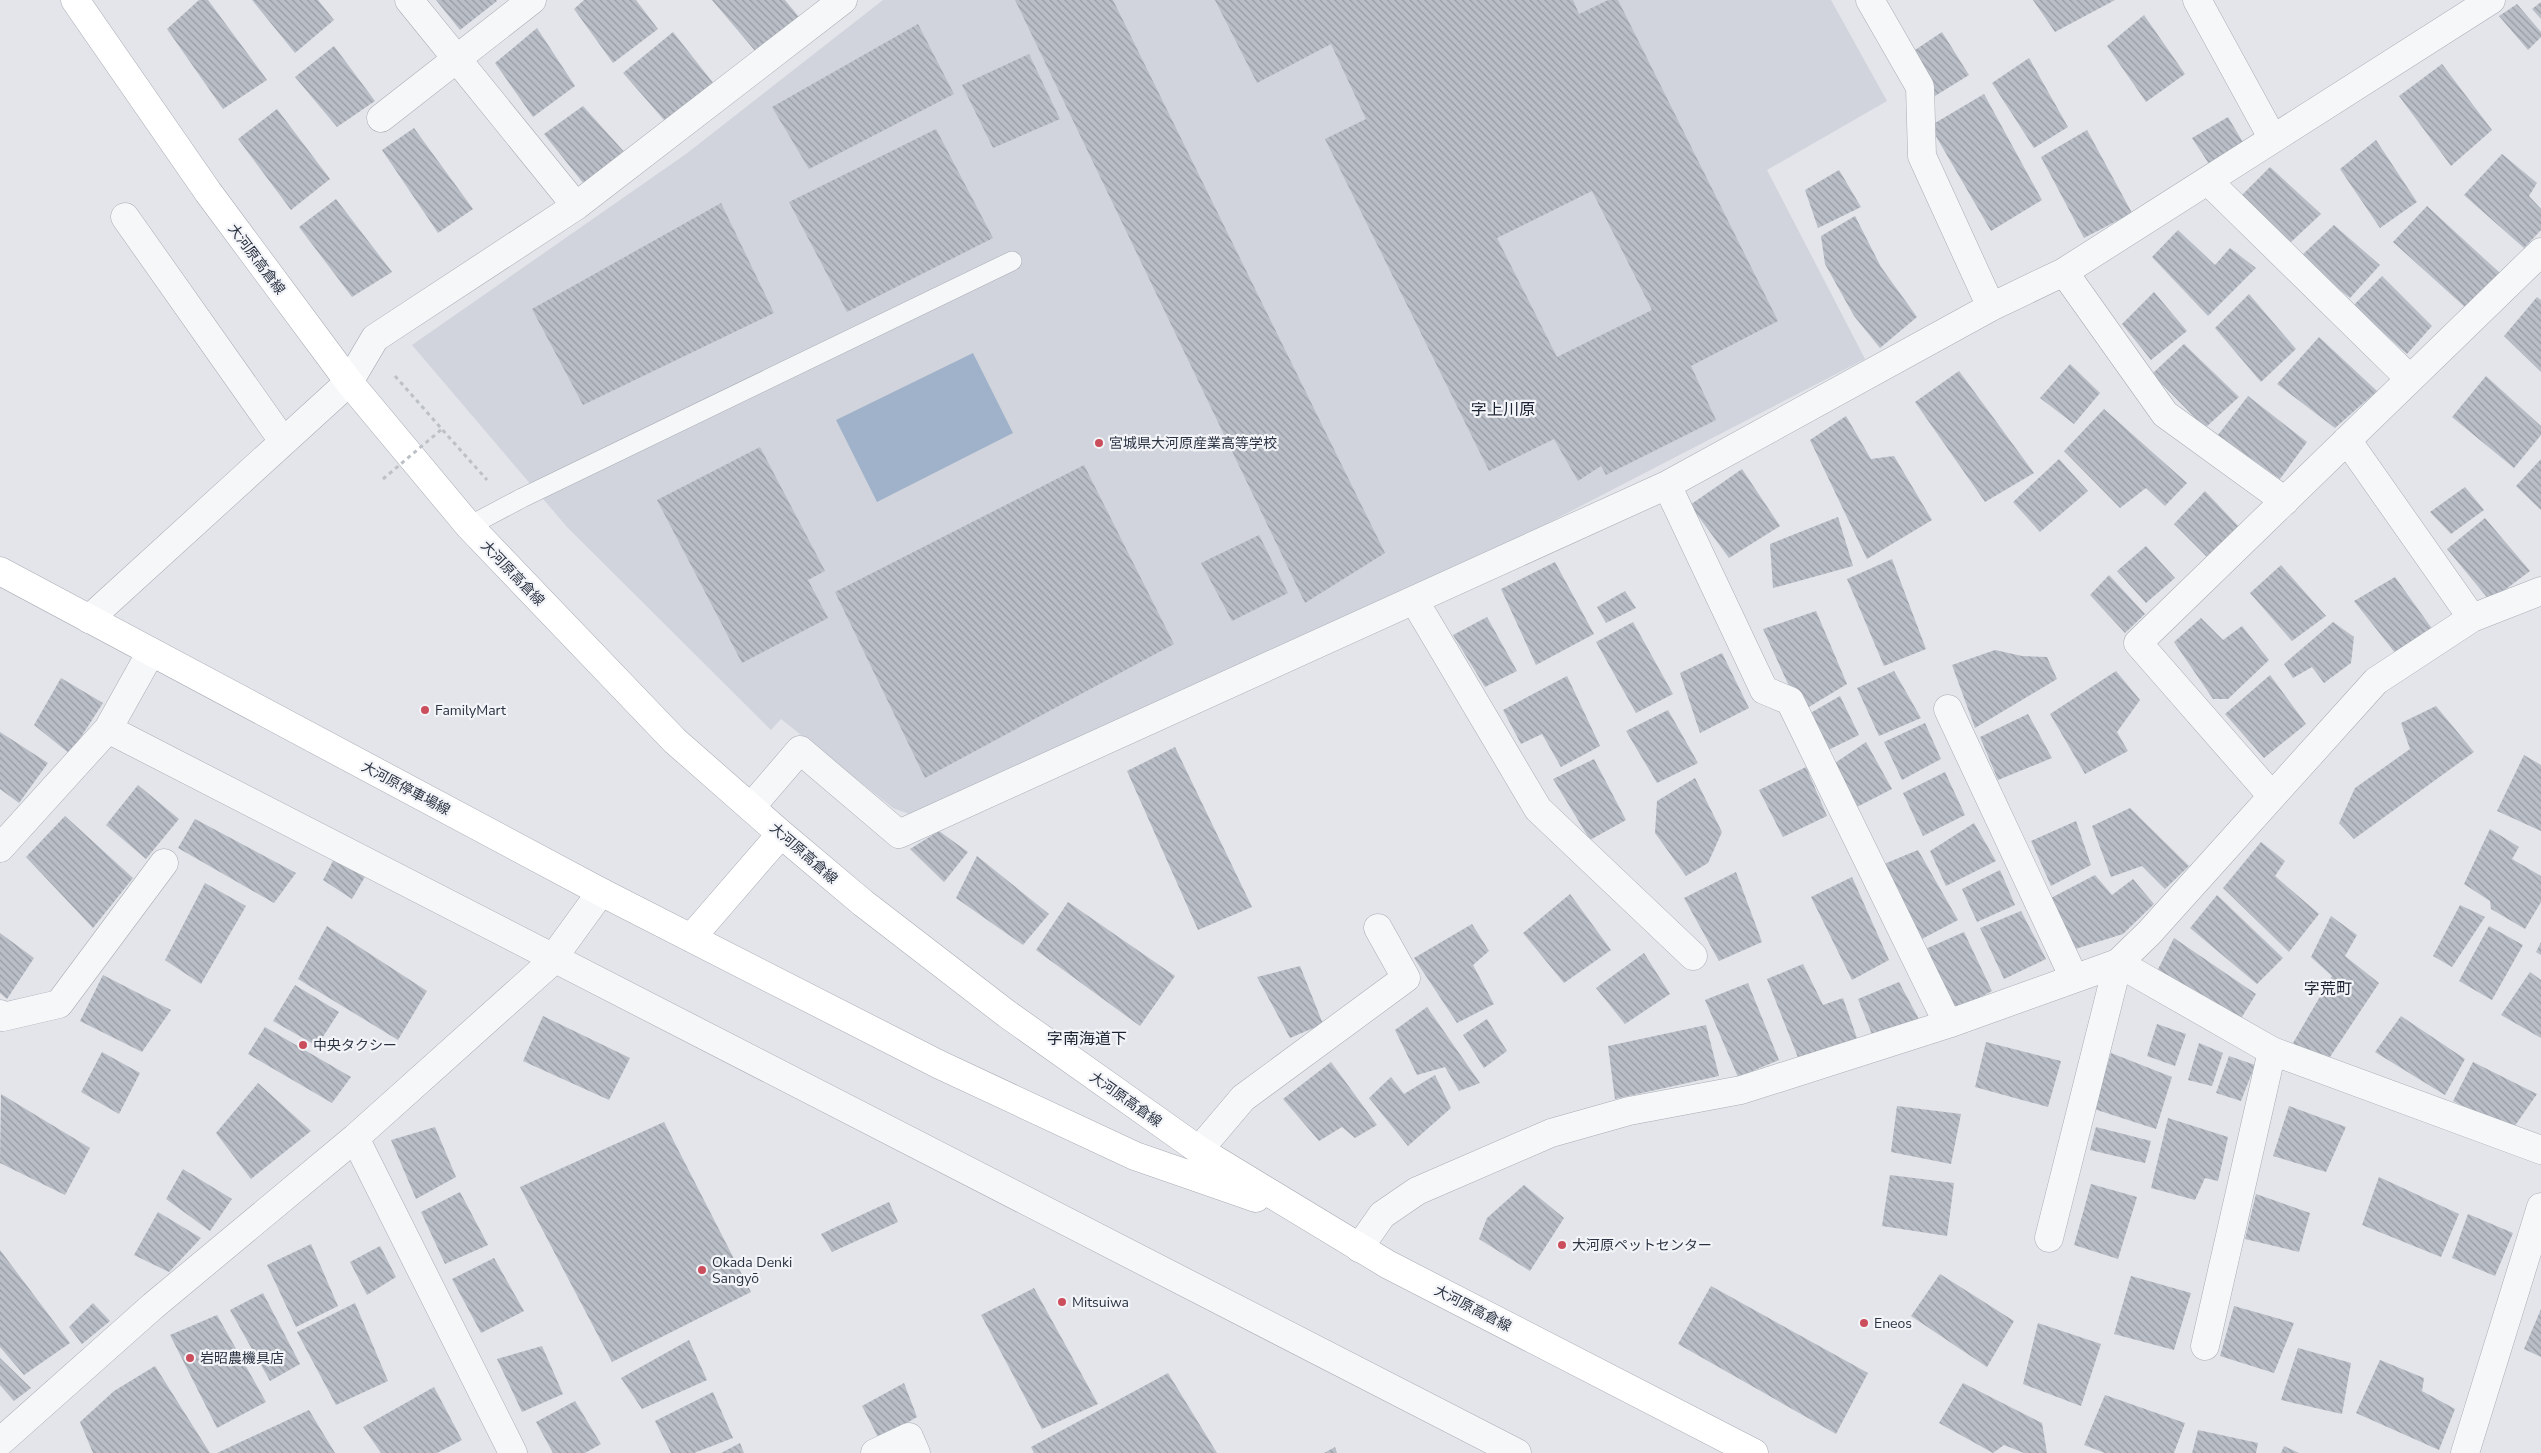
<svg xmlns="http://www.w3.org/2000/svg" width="2541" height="1453" viewBox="0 0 2541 1453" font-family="'Nunito Sans','Noto Sans JP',sans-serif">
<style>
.built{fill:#d1d4dc}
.water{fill:#a0b2c9}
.building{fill:url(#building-back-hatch);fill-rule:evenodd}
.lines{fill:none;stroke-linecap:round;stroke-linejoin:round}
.service-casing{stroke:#a8acb4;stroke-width:20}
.minor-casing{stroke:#a8acb4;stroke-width:29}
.secondary-casing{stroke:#a8acb4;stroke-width:29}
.path{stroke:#bdc0c6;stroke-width:3;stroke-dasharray:4 4;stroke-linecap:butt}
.service{stroke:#f6f7f9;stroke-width:19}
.minor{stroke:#f6f7f9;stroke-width:28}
.secondary{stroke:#fff;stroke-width:28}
.path-bridge{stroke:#bdc0c6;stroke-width:3;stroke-dasharray:4 4;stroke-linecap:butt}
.poi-dot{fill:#ca4e5b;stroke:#f3f4f8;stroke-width:2}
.labels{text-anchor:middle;stroke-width:4.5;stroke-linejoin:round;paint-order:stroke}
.street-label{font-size:14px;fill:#2b3342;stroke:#f3f4f8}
.poi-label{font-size:14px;fill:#2b3342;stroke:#f3f4f8;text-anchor:start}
.quarter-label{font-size:16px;fill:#1d2433;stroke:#f3f4f8}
</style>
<defs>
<pattern id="building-back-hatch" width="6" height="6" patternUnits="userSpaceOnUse" patternTransform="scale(1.25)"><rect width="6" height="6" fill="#babec7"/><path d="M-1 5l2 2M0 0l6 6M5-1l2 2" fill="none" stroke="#979ba3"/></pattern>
</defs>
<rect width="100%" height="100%" fill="#e3e5ea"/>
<!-- built -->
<path class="built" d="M883 0H1831L1887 101 1767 170 1865 359 1403 598 920 818 893 808 781 719 771 730 567 527 412 345 686 154Z"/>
<!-- water -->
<path class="water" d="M973 353 1013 433 877 502 836 420Z"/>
<!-- building -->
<path class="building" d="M199 0H208L267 80 223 109 167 29Z
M252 0H318L334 20 295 53Z
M436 0H496L497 1 460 30Z
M584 0H636L658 29 613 63 574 9Z
M712 0H785L799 17 756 52Z
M1015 0H1113L1385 553 1305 603Z
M1215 0H1573L1579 14 1608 0H1618L1778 321 1691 366 1716 420 1606 475 1601 466 1578 481 1554 439 1489 471 1325 139 1366 119 1331 44 1257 83ZM1592 191 1652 310 1557 357 1497 238Z
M2033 0H2115L2055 32Z
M2541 2V19L2532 9Z
M2517 4 2541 32V37L2528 50 2499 16Z
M2144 15 2185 74 2146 102 2107 46Z
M918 24 954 94 809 169 772 107Z
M537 28 575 86 533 117 495 63Z
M673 32 714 84 665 121 623 73Z
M1942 32 1969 75 1935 96 1909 54Z
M334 46 375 101 337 127 295 77Z
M1029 54 1060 119 993 148 962 85Z
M2029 58 2068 127 2034 148 1992 83Z
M2442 64 2492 130 2451 166 2399 96Z
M1984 94 2042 200 1991 231 1930 126Z
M583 106 627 155 584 184 544 134Z
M277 109 330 179 291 210 238 139Z
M2228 117 2244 144 2209 164 2192 138Z
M414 128 473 209 438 233 382 150Z
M936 129 993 238 847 312 789 202Z
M2087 130 2132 213 2084 238 2041 157Z
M2376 140 2417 202 2380 228 2340 169Z
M2502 154 2537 183 2529 196 2541 209V230L2524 248 2464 195Z
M2270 167 2321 214 2290 243 2239 198Z
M1839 170 1861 207 1818 228 1805 190Z
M336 199 392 272 352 297 299 227Z
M721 203 774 313 583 405 532 309Z
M2427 206 2501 274 2466 308 2393 242Z
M1855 216 1881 267 1917 317 1880 348 1854 316 1825 264 1821 236Z
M2334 225 2380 265 2350 298 2299 258Z
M2178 230 2215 265 2230 248 2256 268 2208 316 2152 257Z
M2382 276 2432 326 2407 354 2353 306Z
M2154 292 2187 331 2151 360 2122 324Z
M2249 294 2296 349 2261 382 2215 328Z
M2537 297 2541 300V372L2504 336Z
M2319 337 2377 391 2335 428 2277 384Z
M2184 344 2239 397 2205 428 2152 374Z
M2070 364 2100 393 2074 424 2040 398Z
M1959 371 2034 473 1985 502 1915 402Z
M2486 376 2541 426V435L2514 468 2452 417Z
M2248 396 2307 442 2280 479 2218 435Z
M2104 409 2187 483 2165 506 2146 488 2120 508 2064 451Z
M1846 416 1871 459 1894 456 1932 520 1867 559 1810 440Z
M760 447 825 571 808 580 828 618 742 663 657 500Z
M2059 459 2088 491 2040 532 2013 502Z
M2541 459V510L2516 486Z
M1084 465 1174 644 925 778 835 592Z
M1742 469 1780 526 1729 558 1690 505Z
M2465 487 2484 510 2451 534 2430 512Z
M2205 491 2241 529 2209 559 2174 524Z
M1838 517 1853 566 1773 588 1770 544Z
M2485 518 2530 571 2490 601 2447 549Z
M1259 535 1288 593 1232 621 1201 563Z
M2146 546 2175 578 2146 603 2117 571Z
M1892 559 1926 649 1884 666 1847 579Z
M1555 562 1594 634 1536 665 1501 589Z
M2281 565 2326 616 2292 641 2250 593Z
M2109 575 2145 614 2125 633 2090 595Z
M2395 577 2433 630 2396 654 2354 601Z
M1625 591 1636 608 1606 623 1597 607Z
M1816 611 1847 684 1804 710 1789 686 1763 629Z
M1487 617 1517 671 1485 687 1453 635Z
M2201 618 2223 640 2242 626 2269 660 2228 699H2213L2174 642Z
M1633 622 1673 694 1636 713 1596 642Z
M2333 622 2354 637 2351 663 2324 683 2312 667 2293 678 2284 664Z
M1995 650 2022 656 2047 657 2057 679 1975 728 1952 665Z
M1722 653 1749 708 1700 733 1680 673Z
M1894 671 1921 718 1879 736 1857 688Z
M2116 671 2140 700 2117 732 2128 751 2085 774 2050 714Z
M2270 675 2306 724 2264 758 2225 714Z
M1567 676 1600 746 1561 767 1542 734 1521 744 1503 710Z
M61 678 103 703 70 754 34 725Z
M1840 696 1859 735 1822 753 1807 715Z
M2436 706 2474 752 2354 839 2339 823 2355 788 2410 749 2401 723Z
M1668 710 1698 763 1657 783 1626 731Z
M2028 714 2052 758 1998 780 1980 737Z
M1925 723 1941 759 1902 780 1884 742Z
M0 732 48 763 19 803 0 789Z
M1866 742 1892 789 1851 810 1832 765Z
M1175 747 1252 907 1198 930 1127 771Z
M2524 755 2541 765V831L2497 811Z
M1594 759 1626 820 1590 840 1553 779Z
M1806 767 1827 816 1783 837 1759 790Z
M1945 772 1965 815 1923 836 1903 793Z
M1695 778 1722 832 1708 863 1686 876 1655 833 1657 801Z
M138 785 179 819 146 859 106 825Z
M2130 808 2189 866 2165 889 2142 866 2111 877 2092 826Z
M65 816 133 878 93 928 26 857Z
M195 819 296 873 274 903 178 848Z
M2076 821 2091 865 2051 886 2031 841Z
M1974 823 1996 861 1946 886 1930 851Z
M2490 829 2519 847 2512 859 2541 876V902L2525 929 2491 909 2490 901 2464 884Z
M939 831 968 852 944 882 910 849Z
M2261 842 2285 861 2275 876 2319 914 2289 952 2223 888Z
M1918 850 1958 920 1920 940 1884 864Z
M977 856 1049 914 1023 945 956 898Z
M335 857 366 875 352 899 323 880Z
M2000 870 2015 905 1977 922 1962 889Z
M1736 872 1762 942 1719 961 1684 898Z
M2095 875 2112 895 2133 879 2154 904 2123 934 2072 950 2051 898Z
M1852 877 1889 960 1852 980 1811 897Z
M205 883 246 906 201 984 165 960Z
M1570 894 1611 950 1564 983 1523 933Z
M2217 895 2283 958 2257 984 2190 928Z
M1068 902 1175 976 1140 1026 1036 950Z
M2460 905 2485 917 2452 967 2433 956Z
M2021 911 2046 959 2004 979 1980 928Z
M2331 916 2357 935 2345 956 2379 983 2324 1066 2293 1043 2332 976 2311 957Z
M1472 924 1489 951 1473 965 1494 1004 1457 1023 1414 958Z
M327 926 427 991 398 1040 298 979Z
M2489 926 2523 945 2492 1000 2459 981Z
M1964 932 1992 991 1956 1010 1923 950Z
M0 933 34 958 7 999 0 993Z
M2174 938 2256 994 2237 1025 2155 975Z
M2541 942V955L2536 952Z
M1644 953 1670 994 1625 1024 1596 988Z
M1803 964 1823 1005 1843 998 1858 1041 1799 1060 1767 979Z
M1300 966 1323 1024 1290 1038 1257 977Z
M2530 972 2541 980V1038L2501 1015Z
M103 975 171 1010 142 1052 80 1021Z
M1899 982 1921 1023 1873 1037 1858 999Z
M1748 983 1779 1060 1738 1077 1705 1000Z
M295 985 339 1012 317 1046 273 1021Z
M1427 1007 1480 1083 1459 1091 1445 1067 1417 1075 1395 1030Z
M543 1016 630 1058 609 1100 523 1061Z
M2401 1016 2465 1059 2445 1095 2375 1052Z
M1487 1019 1507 1051 1484 1068 1463 1035Z
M2157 1024 2186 1034 2175 1066 2147 1056Z
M1706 1025 1719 1076 1615 1099 1608 1046Z
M265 1027 351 1077 332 1103 248 1054Z
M1986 1042 2061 1061 2048 1107 1975 1087Z
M2199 1043 2223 1053 2212 1086 2188 1080Z
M102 1052 140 1073 119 1114 81 1092Z
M2111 1053 2172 1077 2156 1129 2094 1109Z
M2229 1056 2255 1065 2241 1101 2216 1093Z
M1331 1062 1377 1125 1355 1138 1342 1127 1319 1141 1283 1099Z
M2473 1062 2537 1094 2512 1130 2453 1101Z
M1435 1075 1451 1108 1408 1146 1369 1098 1391 1077 1404 1094Z
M258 1083 311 1131 251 1179 216 1133Z
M1 1094 90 1148 65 1195 0 1163Z
M1897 1106 1961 1114 1951 1164 1891 1152Z
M2289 1106 2346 1127 2326 1172 2273 1156Z
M2168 1118 2228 1137 2218 1181 2205 1178 2195 1200 2151 1188Z
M664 1122 751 1292 612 1362 520 1187Z
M435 1127 456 1177 416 1199 391 1140Z
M2096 1127 2151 1141 2145 1163 2090 1150Z
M183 1169 232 1199 210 1231 166 1199Z
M1890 1175 1954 1183 1947 1236 1882 1226Z
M2379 1177 2459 1214 2441 1257 2362 1225Z
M2091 1184 2137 1197 2118 1259 2074 1245Z
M1524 1185 1564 1218 1530 1271 1479 1239 1487 1218Z
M460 1192 488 1245 445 1264 421 1212Z
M2256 1194 2310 1213 2299 1252 2245 1239Z
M889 1202 898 1222 832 1252 821 1234Z
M158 1212 201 1238 169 1272 134 1255Z
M2468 1214 2513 1233 2495 1276 2452 1258Z
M311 1244 338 1306 296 1327 267 1265Z
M380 1246 396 1277 367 1295 350 1262Z
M0 1250 70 1343 24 1375 0 1347Z
M494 1258 524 1311 481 1333 452 1279Z
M1940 1274 2014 1321 1987 1367 1911 1316Z
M2131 1276 2191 1293 2174 1350 2114 1334Z
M1711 1286 1868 1373 1836 1434 1678 1344Z
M1034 1288 1098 1404 1042 1429 981 1315Z
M263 1293 300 1364 270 1381 230 1310Z
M93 1303 110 1321 82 1344 69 1327Z
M355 1303 388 1381 336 1405 297 1332Z
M2234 1306 2294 1323 2274 1373 2220 1356Z
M2541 1309V1357L2524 1349Z
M217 1315 266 1402 217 1428 170 1335Z
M2038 1323 2101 1344 2081 1406 2023 1384Z
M689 1340 707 1380 642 1409 621 1378Z
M542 1346 563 1394 522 1412 497 1359Z
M2298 1348 2351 1363 2342 1414 2281 1400Z
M0 1358 31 1388 14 1401 0 1385Z
M2380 1360 2424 1378 2422 1391 2455 1409 2439 1450 2356 1413Z
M155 1366 210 1453H93L80 1422 114 1391Z
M1168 1373 1217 1453H1034L1031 1447Z
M904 1383 917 1417 879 1439 862 1406Z
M1963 1383 2042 1423 2047 1453H2024L2004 1445 1993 1453 1939 1423Z
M434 1387 462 1440 437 1453H381L363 1427Z
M713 1392 733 1438 694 1453H671L655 1421Z
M2105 1395 2185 1423 2174 1453H2105L2084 1445Z
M575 1401 601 1444 585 1453H553L536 1422Z
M309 1410 335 1453H217Z
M2198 1430 2258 1443 2256 1453H2192Z
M740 1443 744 1453H721Z
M2284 1446 2299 1453H2281Z
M1335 1447 1337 1453H1324Z"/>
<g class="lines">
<defs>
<path id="service" d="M469 526 522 498 1012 261"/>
<path id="minor" d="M409 0 576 206
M1870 0 1920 87 1922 156 1991 307
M2197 0 2273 139
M381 118 532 0
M2208 181 2410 379
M125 217 283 441
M2064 272 2165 414 2285 501
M2347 440 2472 618
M1667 485 1764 690 1790 701 1948 1024
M1414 600 1538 809 1693 956
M89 619 349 382 375 338 576 206 843 0
M1948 709 2074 978
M108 729 1517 1453
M2272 796 2138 643 2541 252
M751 807 800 750 899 834 1667 485 1991 307 2064 272 2491 0
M0 848 108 729 151 652
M0 1014 3 1017 59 1004 164 863
M355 1138 513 1453
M1199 1150 1243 1098 1406 978 1378 928
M2049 1238 2118 963 2272 1051 2541 1150
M1359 1248 1382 1215 1417 1191 1551 1133 1629 1111 1741 1090 1948 1024 2118 963 2149 933 2376 681 2472 618 2541 591
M2205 1346 2272 1051
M0 1442 153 1306 355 1138 548 965 601 892
M875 1453 909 1437 916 1453
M2465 1453 2541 1207"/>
<path id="secondary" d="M75 0 208 192 349 382 469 526 675 741 781 834 863 903 1007 1014 1199 1150 1387 1264 1754 1453
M0 571 601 892 938 1064 1135 1156 1256 1198
M691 938 781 834"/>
</defs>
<!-- service casing -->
<use href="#service" class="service-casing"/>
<!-- minor casing -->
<use href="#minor" class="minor-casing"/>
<!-- secondary casing -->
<use href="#secondary" class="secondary-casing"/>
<!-- path -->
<path class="path" d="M395 376 487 480"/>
<!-- service -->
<use href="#service" class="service"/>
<!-- minor -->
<use href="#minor" class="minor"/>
<!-- secondary -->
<use href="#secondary" class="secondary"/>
<!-- path-bridge -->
<path class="path-bridge" d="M383 479 442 429"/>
</g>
<!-- markers -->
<g class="poi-dot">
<circle cx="1099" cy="443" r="5"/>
<circle cx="425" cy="710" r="5"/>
<circle cx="303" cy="1045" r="5"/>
<circle cx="1562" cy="1245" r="5"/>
<circle cx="702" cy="1270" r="5"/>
<circle cx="1062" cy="1302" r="5"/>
<circle cx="1864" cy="1323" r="5"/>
<circle cx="190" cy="1358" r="5"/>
</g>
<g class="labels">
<!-- street labels -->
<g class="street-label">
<text transform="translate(257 259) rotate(53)" y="5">大河原高倉線</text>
<text transform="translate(513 573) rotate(46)" y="5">大河原高倉線</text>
<text transform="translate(406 788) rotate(28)" y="5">大河原停車場線</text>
<text transform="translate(804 853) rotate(41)" y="5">大河原高倉線</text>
<text transform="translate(1126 1099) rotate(35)" y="5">大河原高倉線</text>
<text transform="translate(1473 1308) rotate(27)" y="5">大河原高倉線</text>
</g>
<!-- poi labels -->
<g class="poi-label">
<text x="1109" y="448">宮城県大河原産業高等学校</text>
<text x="435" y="715">FamilyMart</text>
<text x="313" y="1050">中央タクシー</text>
<text x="1572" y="1250">大河原ペットセンター</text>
<text x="712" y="1267">Okada Denki<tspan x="712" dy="16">Sangyō</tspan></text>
<text x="1072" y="1307">Mitsuiwa</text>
<text x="1874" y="1328">Eneos</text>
<text x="200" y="1363">岩昭農機具店</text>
</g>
<!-- quarter labels -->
<g class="quarter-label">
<text x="1503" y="415">字上川原</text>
<text x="2328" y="994">字荒町</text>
<text x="1087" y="1044">字南海道下</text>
</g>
</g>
</svg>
